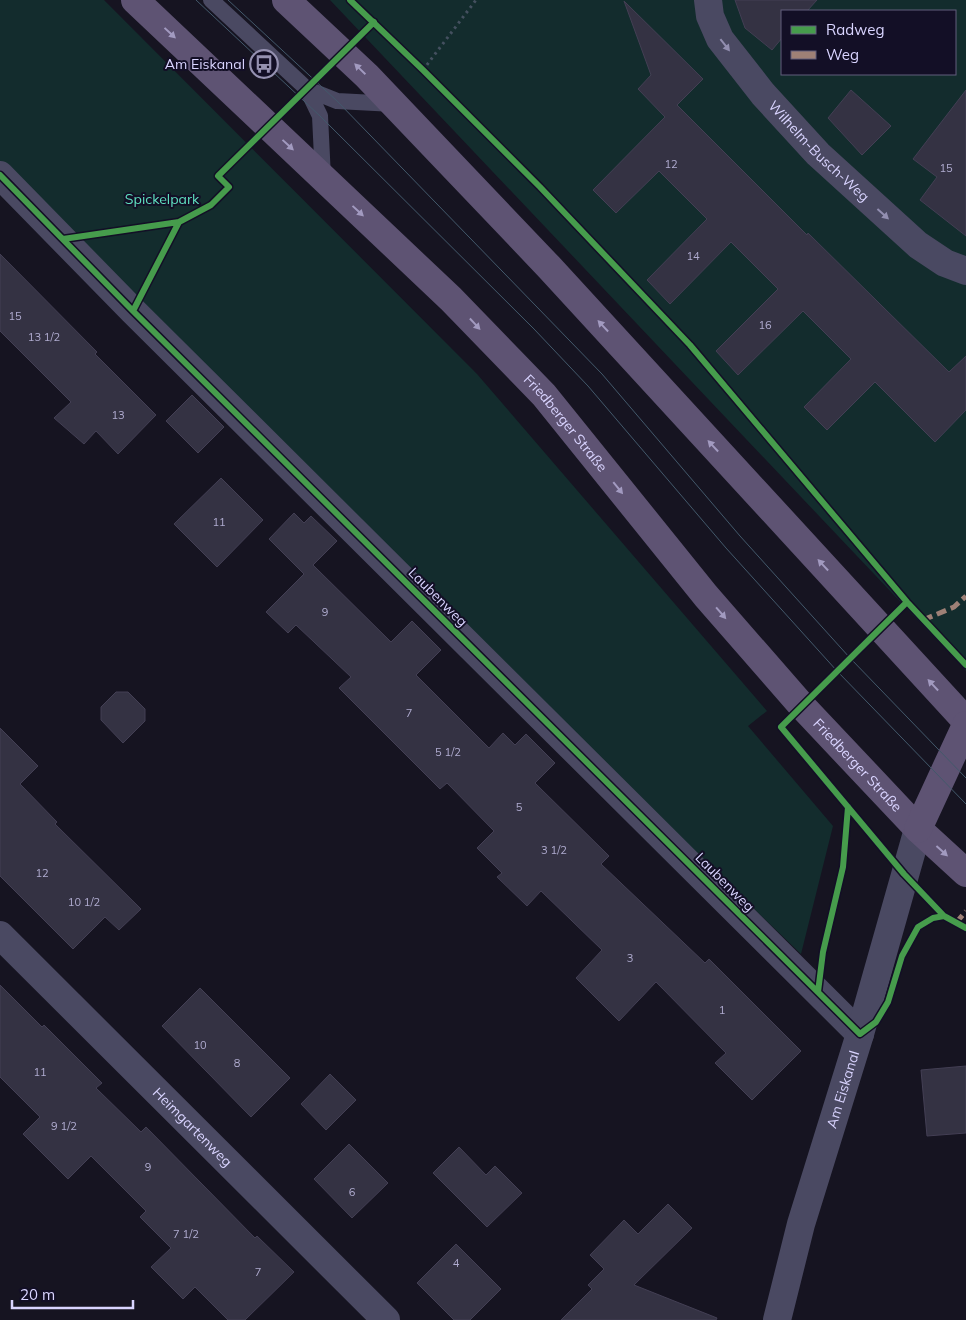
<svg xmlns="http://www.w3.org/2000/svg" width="966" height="1320" viewBox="0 0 966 1320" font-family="Mulish,sans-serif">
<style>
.green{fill:#132c2d;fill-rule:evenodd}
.building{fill:#343243;stroke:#433f54}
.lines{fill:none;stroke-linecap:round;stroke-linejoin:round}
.path{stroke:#44505f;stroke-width:3;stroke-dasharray:2.5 4;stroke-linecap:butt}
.service{stroke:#4a4962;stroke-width:16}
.minor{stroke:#4a4962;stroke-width:28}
.primary{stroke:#5e5373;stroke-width:28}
.tram{stroke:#43596b;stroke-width:1}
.quiet{stroke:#9e8076;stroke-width:5;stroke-dasharray:10 5;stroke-linecap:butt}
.cycleway-casing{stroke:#130f26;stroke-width:9}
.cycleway{stroke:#469c4c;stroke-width:6}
.oneway{fill:#a29ac0}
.oneway2{fill:#928eb0}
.labels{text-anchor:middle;stroke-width:4;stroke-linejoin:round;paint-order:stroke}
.number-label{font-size:11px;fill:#b0acd0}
.poi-label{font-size:14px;fill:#d9d4ff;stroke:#130f26;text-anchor:end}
.street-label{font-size:14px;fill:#d9d4ff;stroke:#130f26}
.park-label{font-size:14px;fill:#5fe0c0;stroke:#130f26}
</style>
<rect width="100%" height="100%" fill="#161421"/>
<!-- green -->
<path class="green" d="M0 0H104L477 374 767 711 748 726 833 826 801 954 133 311 0 175Z
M330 0H966V671ZM782 11H955V74H782Z"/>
<!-- building -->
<path class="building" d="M735 0H817L807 11H782V38L772 50 745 28Z
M624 1 703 79 677 105 807 235 808 233 949 372 966 356V410L935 442 875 382 827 430 804 407 851 359 803 311 738 375 716 351 778 289 731 242 670 304 647 280 707 219 659 171 616 213 593 190 665 117 638 89 651 75Z
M851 90 891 126 862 155 828 118Z
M966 90V236L920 200 937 177 913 159Z
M0 254 97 352 95 354 156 415 118 454 96 431 84 444 54 418 71 402 0 331Z
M192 395 224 427 198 453 166 421Z
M221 478 263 520 217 567 174 524Z
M294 513 304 523 311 516 337 541 313 565 391 642 412 621 441 650 416 675 489 748 503 733 515 745 526 734 555 763 535 783 609 856 601 864 705 963 709 959 801 1051 752 1100 715 1063 726 1053 656 982 619 1021 576 978 602 950 541 891 527 906 497 877 502 873 477 848 494 831 447 783 440 789 339 688 351 677 296 625 288 633 266 612 304 574 269 539Z
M116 692H128L145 709V721L123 743 101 720V707Z
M0 728 38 766 20 784 57 822 55 824 141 909 119 930 105 917 73 949 0 876Z
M0 985 42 1027 44 1025 102 1083 96 1088 141 1132 146 1127 255 1238 257 1236 294 1272 245 1320H228L195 1287 183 1299 151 1267 171 1248 140 1217 146 1211 91 1156 68 1179 23 1134 40 1117 0 1077Z
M200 988 290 1078 251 1117 162 1026Z
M966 1066V1133L927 1136 921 1070Z
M330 1074 356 1100 326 1130 301 1104Z
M349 1144 388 1183 352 1218 314 1179Z
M459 1147 486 1175 495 1166 522 1193 487 1227 433 1173Z
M668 1204 692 1228 634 1285 717 1318 716 1320H561L592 1289 588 1285 604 1269 590 1255 624 1220 638 1234Z
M456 1244 501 1289 470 1320H454L417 1283Z"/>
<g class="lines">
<!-- path -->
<path class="path" d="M423 70 476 0"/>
<!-- service -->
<path class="service" d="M211 0 307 89 320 116 323 178
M307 89 337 101 394 104"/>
<!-- minor -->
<g class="minor">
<path id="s1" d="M708 0 710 16 720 39 763 94 818 154 918 245 945 263 966 271"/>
<path d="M0 175 133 311 860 1034"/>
<path id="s2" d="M0 935 386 1320"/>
<path id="s3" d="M777 1320 801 1224 860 1034 918 829"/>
</g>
<!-- primary -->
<g class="primary">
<path id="s4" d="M135 0 451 299 544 395 706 596 802 706 918 829 966 873"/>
<path d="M286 0 367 76 549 267 966 721"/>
<path d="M918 829 966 725"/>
</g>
<!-- tram -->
<path class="tram" d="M196 0 320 116 534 329 588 386 726 548 837 671 966 804
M228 0 337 101 602 374 740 536 850 658 966 778"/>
<!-- quiet -->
<path class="quiet" d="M923 620 954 607 966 596
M956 923 966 911"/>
<defs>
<path id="cycleway" d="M350 0 423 70 540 187 690 345 907 602 966 665
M0 175 133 311 860 1034 876 1022 888 1002 902 956 918 927 933 918 944 916
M63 239 179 222 211 205 229 187 218 176 374 22
M133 311 179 222
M907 602 781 727 904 874 944 916 966 928
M818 992 823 952 843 867 848 807"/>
</defs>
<!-- cycleway casing -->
<use href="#cycleway" class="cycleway-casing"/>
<!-- cycleway -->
<use href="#cycleway" class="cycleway"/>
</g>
<!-- one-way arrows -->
<defs><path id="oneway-solid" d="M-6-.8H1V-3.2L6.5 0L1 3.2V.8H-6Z" transform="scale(1.25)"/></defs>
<g class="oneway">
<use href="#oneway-solid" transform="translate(170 33) rotate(43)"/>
<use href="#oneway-solid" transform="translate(360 69) rotate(-136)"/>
<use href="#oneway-solid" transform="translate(288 145) rotate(43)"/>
<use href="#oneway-solid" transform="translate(358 211) rotate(43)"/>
<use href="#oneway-solid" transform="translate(475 324) rotate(47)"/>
<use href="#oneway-solid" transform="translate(603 326) rotate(-133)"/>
<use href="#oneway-solid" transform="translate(713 446) rotate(-133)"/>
<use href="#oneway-solid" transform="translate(618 488) rotate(51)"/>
<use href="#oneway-solid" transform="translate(823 565) rotate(-133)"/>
<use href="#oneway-solid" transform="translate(721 613) rotate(49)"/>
<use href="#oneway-solid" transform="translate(933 685) rotate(-133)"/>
<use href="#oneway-solid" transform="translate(942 851) rotate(42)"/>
</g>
<g class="oneway2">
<use href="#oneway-solid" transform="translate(725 45) rotate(52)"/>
<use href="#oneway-solid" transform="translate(883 214) rotate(42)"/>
</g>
<!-- icons -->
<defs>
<symbol id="bus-ring" viewBox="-11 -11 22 22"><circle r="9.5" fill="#130f26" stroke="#9591b1" stroke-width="1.5"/><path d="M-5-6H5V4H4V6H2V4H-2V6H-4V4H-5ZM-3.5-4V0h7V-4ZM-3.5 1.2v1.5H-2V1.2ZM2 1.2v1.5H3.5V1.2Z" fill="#9591b1"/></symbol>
</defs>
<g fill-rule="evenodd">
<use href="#bus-ring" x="248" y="48" width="32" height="32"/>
</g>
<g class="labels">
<!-- number labels -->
<g class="number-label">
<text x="671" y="168">12</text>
<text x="946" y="172">15</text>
<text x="693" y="260">14</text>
<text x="15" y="320">15</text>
<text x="765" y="329">16</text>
<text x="44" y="341">13 1/2</text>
<text x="118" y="419">13</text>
<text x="219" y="526">11</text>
<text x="325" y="616">9</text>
<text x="409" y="717">7</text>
<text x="448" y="756">5 1/2</text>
<text x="519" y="811">5</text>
<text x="554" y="854">3 1/2</text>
<text x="42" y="877">12</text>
<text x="84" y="906">10 1/2</text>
<text x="630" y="962">3</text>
<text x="722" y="1014">1</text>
<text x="200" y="1049">10</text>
<text x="237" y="1067">8</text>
<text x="40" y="1076">11</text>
<text x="64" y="1130">9 1/2</text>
<text x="148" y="1171">9</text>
<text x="352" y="1196">6</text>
<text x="186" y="1238">7 1/2</text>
<text x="456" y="1267">4</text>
<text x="258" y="1276">7</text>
</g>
<!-- poi labels -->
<g class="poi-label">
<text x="245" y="69">Am Eiskanal</text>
</g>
<!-- street labels -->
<g class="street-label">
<text dy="5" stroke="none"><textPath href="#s1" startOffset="191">Wilhelm-Busch-Weg</textPath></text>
<text dy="5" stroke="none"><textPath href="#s4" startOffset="604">Friedberger Straße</textPath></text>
<text transform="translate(438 597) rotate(45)" y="5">Laubenweg</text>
<text dy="5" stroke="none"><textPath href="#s4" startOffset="1054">Friedberger Straße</textPath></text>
<text transform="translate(725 882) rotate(45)" y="5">Laubenweg</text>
<text dy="5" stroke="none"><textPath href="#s3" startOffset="240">Am Eiskanal</textPath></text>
<text dy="5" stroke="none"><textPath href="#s2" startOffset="272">Heimgartenweg</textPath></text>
</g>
<!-- park labels -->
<g class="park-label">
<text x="162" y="204">Spickelpark</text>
</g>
</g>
<!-- legend -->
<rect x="781" y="10" width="175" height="65" fill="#130f26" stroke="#625e7d"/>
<rect x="791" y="26" width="25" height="8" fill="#469c4c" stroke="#625e7d"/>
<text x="826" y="35" font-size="15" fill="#d9d4ff">Radweg</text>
<rect x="791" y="51" width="25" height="8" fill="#9e8076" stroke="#625e7d"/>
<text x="826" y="60" font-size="15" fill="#d9d4ff">Weg</text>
<!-- scale -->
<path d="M12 1300v8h121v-8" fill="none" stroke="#d9d4ff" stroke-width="2.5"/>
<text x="20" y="1300" font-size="15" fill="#d9d4ff" stroke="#130f26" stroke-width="4" paint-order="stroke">20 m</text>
</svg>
